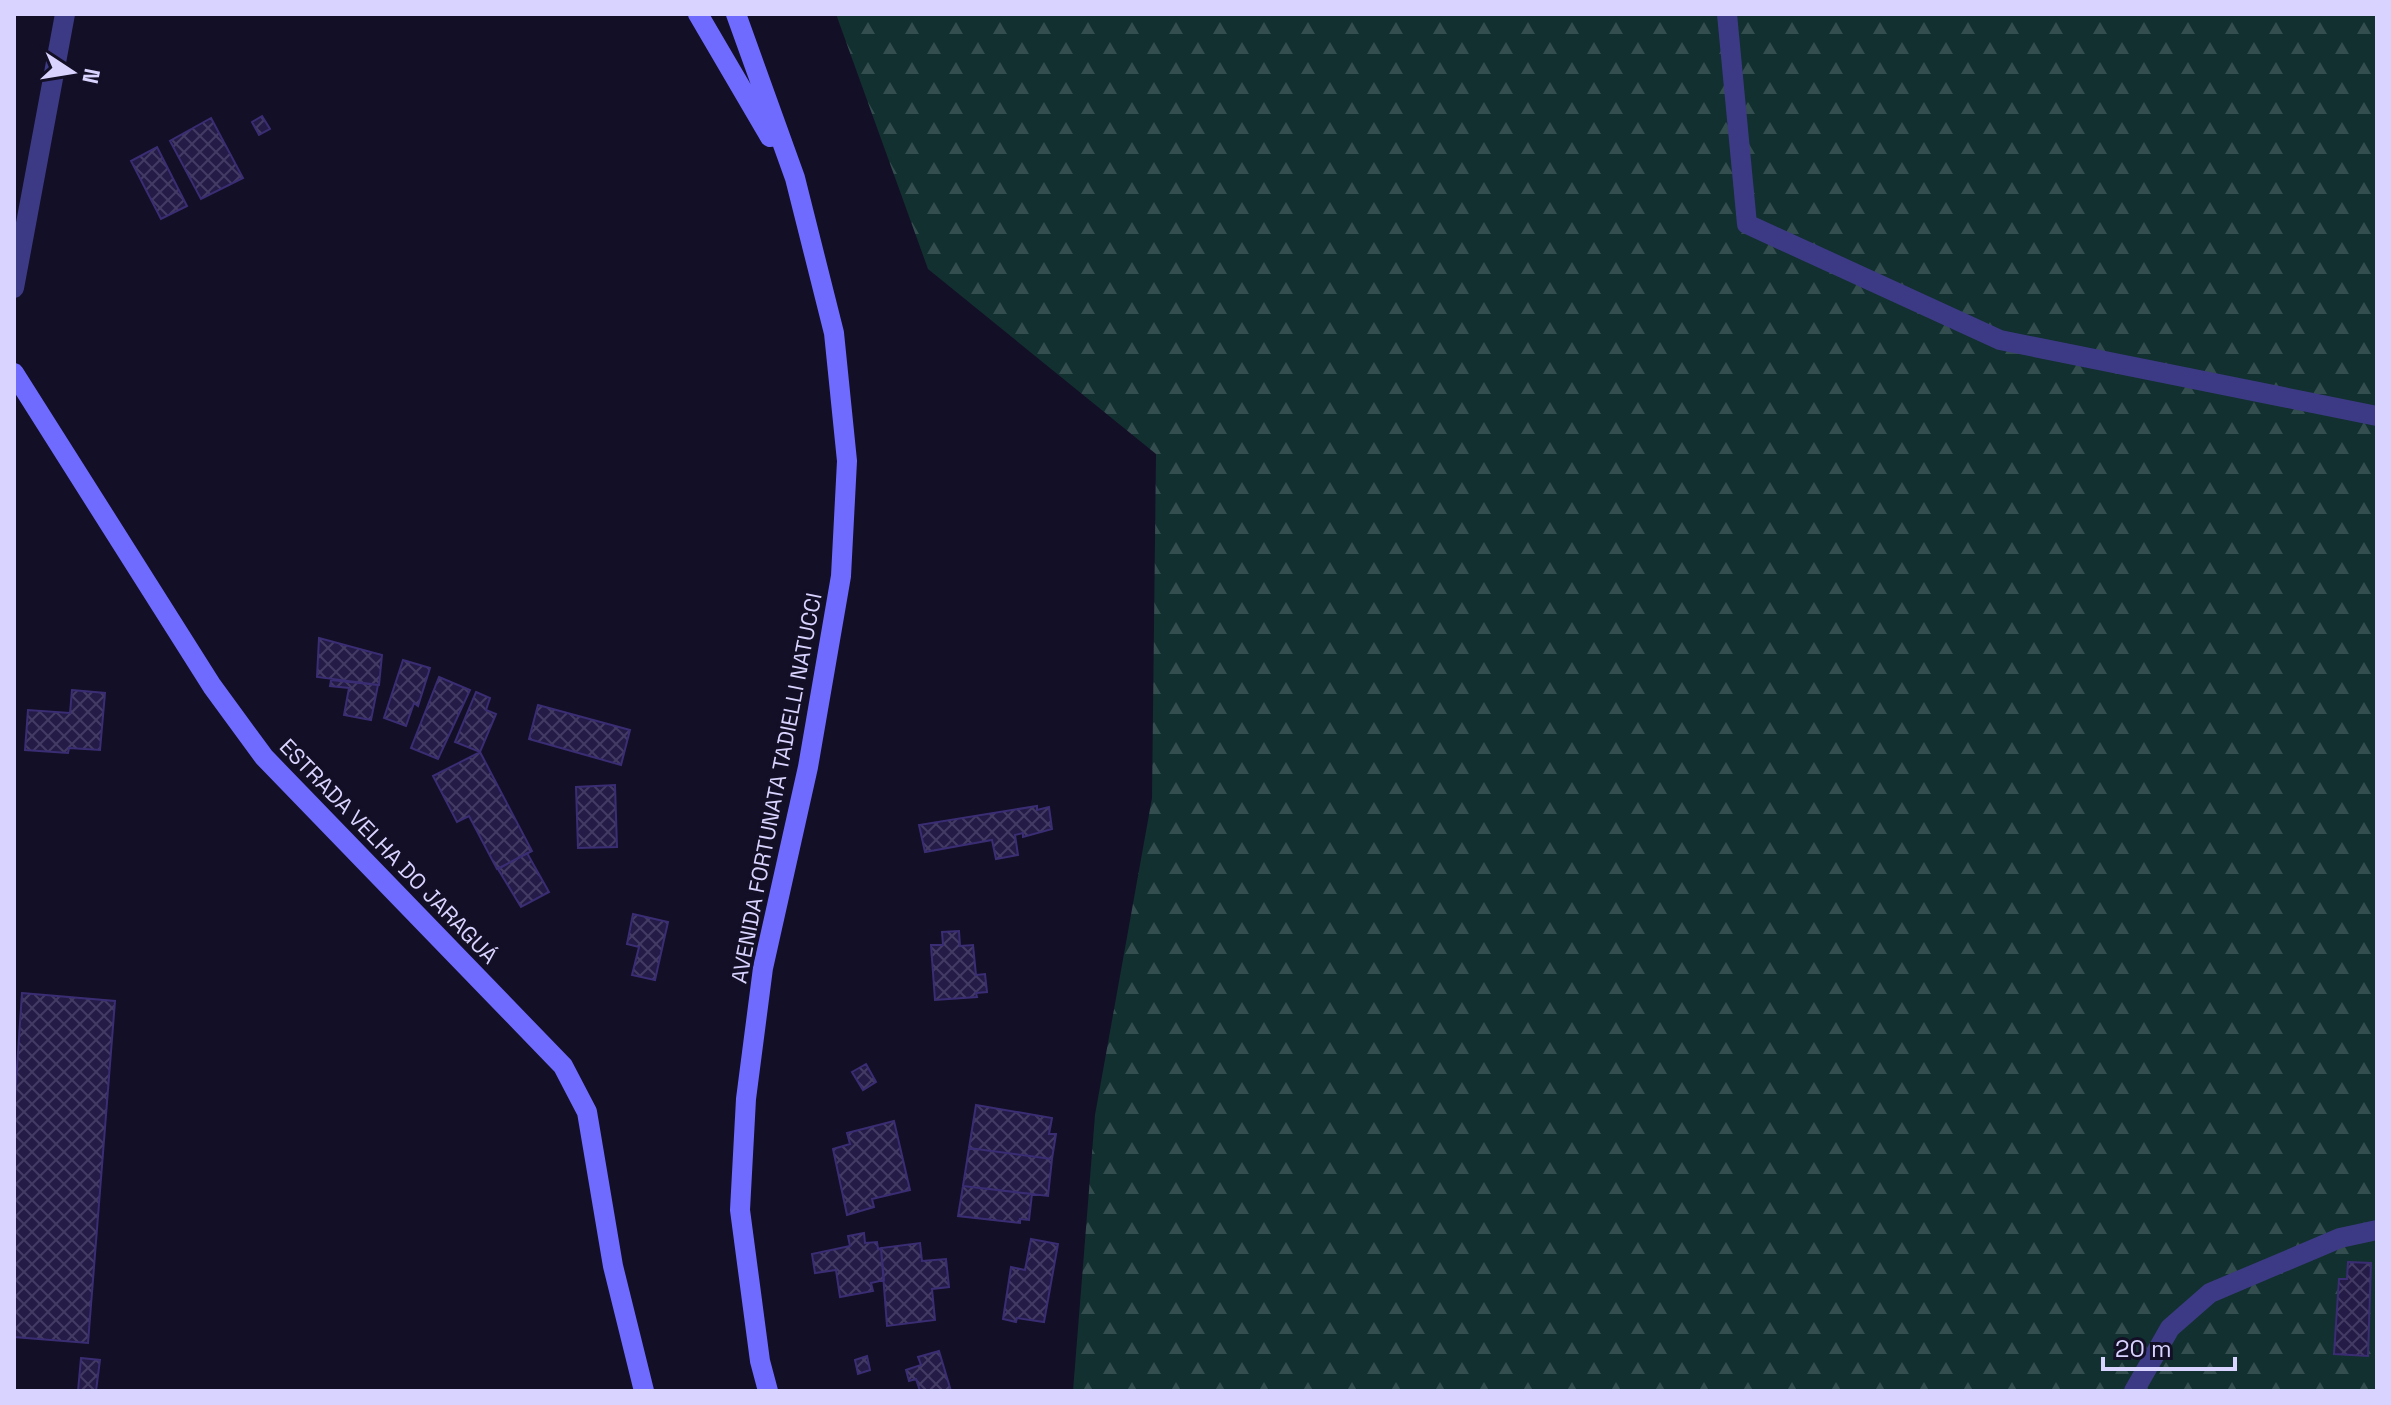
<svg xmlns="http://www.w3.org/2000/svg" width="2391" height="1405" viewBox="0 0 2391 1405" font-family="'Space Grotesk',sans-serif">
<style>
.forest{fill:url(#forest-firs)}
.building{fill:url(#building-cross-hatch);stroke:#3b2d73;stroke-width:2}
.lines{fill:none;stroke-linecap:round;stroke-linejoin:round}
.lane{stroke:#3d3a85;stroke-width:20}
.street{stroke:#3d3a85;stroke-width:20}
.secondary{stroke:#6f6bff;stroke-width:20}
.labels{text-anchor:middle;stroke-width:7;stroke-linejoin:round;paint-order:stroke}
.street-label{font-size:22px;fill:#d9d4ff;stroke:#130f26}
</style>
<defs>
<pattern id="forest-firs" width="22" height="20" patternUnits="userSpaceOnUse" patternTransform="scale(2)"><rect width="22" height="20" fill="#12302f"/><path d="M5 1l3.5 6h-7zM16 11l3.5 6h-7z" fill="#344d4e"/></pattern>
<pattern id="building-cross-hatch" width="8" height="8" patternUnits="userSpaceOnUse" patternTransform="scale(2)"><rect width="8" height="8" fill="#241b47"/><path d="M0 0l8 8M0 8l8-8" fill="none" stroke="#433b63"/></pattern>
</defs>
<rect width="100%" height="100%" fill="#130f26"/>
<!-- forest -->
<path class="forest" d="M836 14H2377V1391H1073L1095 1115 1152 798 1156 454 928 269Z"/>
<!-- building -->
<path class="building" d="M262 116 270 129 259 135 252 122Z
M211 118 243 178 201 199 170 141Z
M157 147 187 206 161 219 131 161Z
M319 638 382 655 379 685 317 677Z
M403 660 430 668 418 706 414 703 406 726 384 718Z
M439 677 470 690 438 759 411 748Z
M331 680 378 685 371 720 344 715 349 688 330 686Z
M72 690 105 693 100 750 69 748 68 753 25 750 28 710 70 713Z
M476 692 490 698 486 710 496 714 480 752 455 742Z
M538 705 630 730 621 765 529 739Z
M480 752 532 851 497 869 469 816 457 822 433 776Z
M615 785 617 847 578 848 576 787Z
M1037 806V810L1049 807 1052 829 1023 837V833L1015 835 1018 855 996 859 992 840 925 852 919 825Z
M527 853 549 892 521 907 498 869Z
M633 914 668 922 655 980 632 975 639 947 627 944Z
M959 931 960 946 973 945 976 975 985 974 987 992 976 993 977 997 935 1000 931 945H943L942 932Z
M22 993 115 1001 88 1343 14 1337V1112Z
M866 1064 876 1082 863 1090 852 1072Z
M976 1105 1052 1118 1049 1134H1056L1052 1159 969 1148Z
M894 1121 910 1190 872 1199 874 1207 847 1215 833 1149 850 1144 847 1133Z
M969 1148 1052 1159 1048 1196 963 1186Z
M963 1186 1032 1194 1029 1220 1020 1219V1223L958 1216Z
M864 1233 865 1243 877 1242 878 1249 881 1248 884 1280 871 1283 873 1291 840 1297 836 1270 815 1273 812 1254 850 1246 848 1236Z
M1031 1239 1058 1244 1044 1322 1017 1318 1016 1322 1003 1319 1011 1267 1025 1270Z
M920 1243 922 1261 946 1259 949 1287 932 1289 935 1320 887 1326 881 1248Z
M2348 1262 2371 1263 2368 1356 2334 1354 2339 1279H2347Z
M939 1351 951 1391H920L916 1379 909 1381 906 1370 921 1365 918 1357Z
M867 1356 870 1370 858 1374 855 1360Z
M81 1358 100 1360 96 1391H78Z"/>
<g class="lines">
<!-- lane -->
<path class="lane" d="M14 288 65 14"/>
<!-- street -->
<path class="street" d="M1727 14 1747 224 2000 340 2377 416
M2134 1391 2170 1328 2210 1293 2340 1238 2377 1230"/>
<!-- secondary -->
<path class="secondary" d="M698 14 770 137
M736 14 795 178 834 333 847 461 841 576 808 767 763 968 746 1099 740 1210 760 1361 768 1391
M14 373 212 686 264 757 563 1066 587 1112 613 1266 644 1391"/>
</g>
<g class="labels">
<!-- street labels -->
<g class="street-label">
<text transform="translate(776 788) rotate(-79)" y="8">AVENIDA FORTUNATA TADIELLI NATUCCI</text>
<text transform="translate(389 851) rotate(46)" y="8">ESTRADA VELHA DO JARAGUÁ</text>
</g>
</g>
<!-- border -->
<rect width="2391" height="1405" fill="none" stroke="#d9d4ff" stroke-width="32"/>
<!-- north arrow -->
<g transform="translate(72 72) rotate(102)" stroke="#130f26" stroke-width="6" paint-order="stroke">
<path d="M0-6L14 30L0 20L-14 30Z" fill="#d9d4ff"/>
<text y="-12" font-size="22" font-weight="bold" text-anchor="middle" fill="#d9d4ff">N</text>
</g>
<!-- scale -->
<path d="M2103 1357v12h132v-12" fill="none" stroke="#d9d4ff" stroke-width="4"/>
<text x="2115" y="1357" font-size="24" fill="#d9d4ff" stroke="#130f26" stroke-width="6" paint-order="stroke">20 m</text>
</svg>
